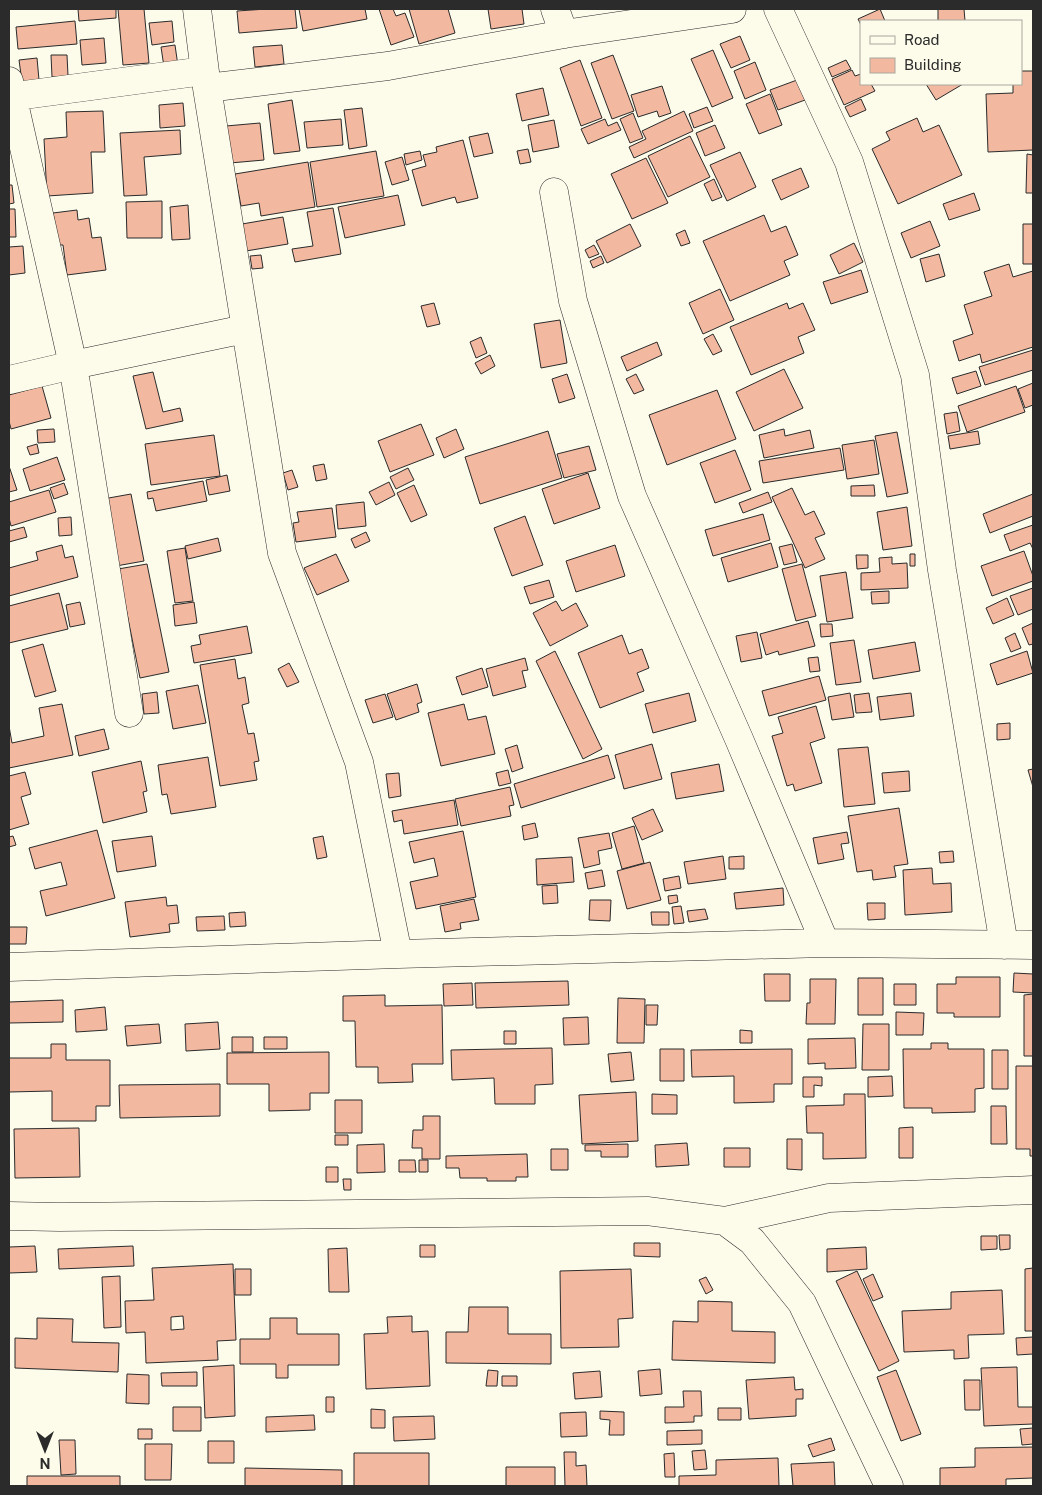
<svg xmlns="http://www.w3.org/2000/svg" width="1042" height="1495" viewBox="0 0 1042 1495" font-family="'Public Sans',sans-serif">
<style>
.building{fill:#f2b8a0;stroke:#2b2b2b;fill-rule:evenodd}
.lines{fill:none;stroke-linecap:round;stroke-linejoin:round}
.minor-casing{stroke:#2b2b2b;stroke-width:29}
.minor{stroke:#fdfbea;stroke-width:28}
</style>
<rect width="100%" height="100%" fill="#fdfbea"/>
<!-- building -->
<path class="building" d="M78 9H116V18L79 21Z
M118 9H144L149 63 123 65Z
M267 9H295L297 28 239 33 237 11Z
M299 9H365L367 19 303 31Z
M379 9H395H393L396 16 405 13 414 37 391 45Z
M409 9H448L455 33 419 44Z
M488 9H522L524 24 491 29Z
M880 9 885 21H861V25L858 19Z
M938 9H964L965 21H938Z
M75 21 77 44 18 49 16 27Z
M172 21 174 42 152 45 149 23Z
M740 36 750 60 731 68 720 44Z
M104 38 106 63 82 65 80 40Z
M175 45 178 66 164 67 161 47Z
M282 45 284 64 255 67 253 47Z
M713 50 733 98 712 107 691 59Z
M51 55H67L68 76 52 77Z
M613 55 634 111 612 119 591 63Z
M37 58 39 80 22 82 19 60Z
M580 60 602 118 581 126 560 68Z
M846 60 851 69 832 77 828 68Z
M755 62 766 90 745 99 734 71Z
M852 70 855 76 861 74V84H871L875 91 844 105 832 79Z
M1021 71H1033V150L988 152 986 94 1013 93V84H1021Z
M797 80 805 100 778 110 770 90Z
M926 84H963L936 100Z
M662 86 671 113 659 117 657 111 638 117 631 95Z
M543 88 549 115 522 121 516 94Z
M770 94 782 125 759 134 746 104Z
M861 99 866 110 850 117 845 107Z
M292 100 300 151 274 154 268 104Z
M183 103 185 126 160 128 159 105Z
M707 107 713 121 694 128 689 114Z
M362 108 367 146 349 149 344 110Z
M103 111 105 152H91L93 193 47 196 44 139 67 137 66 112Z
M684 111 693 131 634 158 629 147 646 139 642 131Z
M633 113 643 138 630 143 620 119Z
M917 118 923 132 939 125 962 175 898 204 872 149 890 140 886 132Z
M341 119 343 145 307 148 304 122Z
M605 119 608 126 617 122 621 130 588 144 581 129Z
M554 120 559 147 533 152 528 125Z
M260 123 264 160 230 163 226 126Z
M715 125 725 148 705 156 696 133Z
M180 130 181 154 144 157 147 195 124 196 120 133Z
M488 133 493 153 474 157 469 137Z
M690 136 710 177 668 197 648 156Z
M463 140 478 198 457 203 455 197 422 206 412 170 426 166 423 155 437 152 436 147Z
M528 149 531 162 520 164 517 151Z
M376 151 384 196 317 207 310 162Z
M420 151 422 160 406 165 404 154Z
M740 152 756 187 727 201 710 165Z
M1027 154 1033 155V193H1026Z
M402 157 409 180 392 185 385 162Z
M646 158 668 203 632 219 611 174Z
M308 162 315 207 261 216 259 203 241 206 235 174Z
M801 168 809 187 781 200 772 180Z
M714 179 722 197 712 201 704 184Z
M9 185H12L14 203 9 204Z
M974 193 980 210 949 220 943 204Z
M398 195 405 225 345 238 338 207Z
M162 201V238H127L126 202Z
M188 205 190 239 172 240 170 207Z
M333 208 341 254 295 262 292 249 313 246 307 212Z
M9 209H15L16 237H9Z
M77 210 78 220 89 218 92 238 101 237 106 270 67 275 63 245H58L53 213Z
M764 215 771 232 786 226 798 255 784 261 790 275 730 301 703 241Z
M283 217 288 244 246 251 242 224Z
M930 221 940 246 911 258 901 233Z
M630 224 641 246 607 263 596 241Z
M1023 224H1033V264H1023Z
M685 230 690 243 681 246 676 234Z
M854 243 863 262 839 274 830 255Z
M594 245 599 254 589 258 585 250Z
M23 246 25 273 9 275V247Z
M939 254 945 276 926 282 920 259Z
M261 255 263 268 252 269 250 256Z
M601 256 604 263 593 268 590 261Z
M1009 264 1013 277 1033 271V347L982 363 980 354 959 361 953 341 973 334 964 305 992 296 984 272Z
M861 270 868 292 831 304 823 282Z
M720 289 734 320 703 334 689 303Z
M434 303 440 324 427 327 421 306Z
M787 303 789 309 803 303 815 330 798 337 804 353 751 375 730 327Z
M560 320 567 363 541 368 534 324Z
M713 334 722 351 713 355 704 339Z
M481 337 487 353 476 358 470 342Z
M657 342 662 355 627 371 621 357Z
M1033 350V370L985 385 979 367Z
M490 355 495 366 481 374 475 363Z
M784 369 803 408 754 431 736 392Z
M976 371 981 386 957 394 952 378Z
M153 372 163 412 180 408 183 421 146 429 133 376Z
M567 374 575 398 559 403 552 379Z
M636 374 644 390 634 394 626 379Z
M1033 383V405L1025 408 1018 389Z
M42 386 51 418 11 429 9 421V395Z
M1016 386 1025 412 967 432 958 406Z
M717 390 736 439 667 465 649 415Z
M957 412 960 431 947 434 944 414Z
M421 424 434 455 390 472 378 441Z
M54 429 55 442 38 443 37 430Z
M456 429 464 449 444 458 436 438Z
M784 429 785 436 810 430 814 448 764 458 759 435Z
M548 431 562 478 480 504 465 457Z
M978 431 980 444 950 449 948 436Z
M897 432 908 493 887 497 875 436Z
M214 435 220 476 151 485 145 444Z
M874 440 879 474 847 479 842 445Z
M37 444 39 453 30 455 27 447Z
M589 446 596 470 564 478 557 454Z
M840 448 844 470 763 483 759 461Z
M735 450 751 490 715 503 700 463Z
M57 457 65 480 30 491 23 469Z
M324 464 327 479 316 481 313 466Z
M9 466 17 490 9 492Z
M408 468 414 480 396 489 390 477Z
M292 470 298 487 288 490 283 473Z
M588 473 600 508 554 524 542 489Z
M227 475 230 491 209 495 206 480Z
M203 481 207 501 156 511 153 498 148 499 147 492Z
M389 482 395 495 376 505 369 492Z
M64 483 68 494 54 499 50 488Z
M414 485 427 515 411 522 397 493Z
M874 485 875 496H851V486Z
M792 488 805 515 814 511 825 534 815 538 825 559 805 568 772 497Z
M49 490 56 512 11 526 9 518V502Z
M768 492 772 502 743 513 739 503Z
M131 494 144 561 116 566 103 499Z
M1033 494V516L990 533 983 514Z
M364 502 366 526 338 529 336 505Z
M907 507 912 546 883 550 877 512Z
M332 508 336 537 296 542 293 523 299 522 297 512Z
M763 514 770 540 713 556 705 530Z
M525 516 543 565 512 576 494 528Z
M71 517 72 535 59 536 58 518Z
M1033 525V549L1030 543 1010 551 1004 535Z
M24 527 27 537 9 542V531Z
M366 532 370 541 355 548 351 539Z
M218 538 221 551 188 559 185 546Z
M771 543 778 567 728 582 721 558Z
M792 544 797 562 784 565 779 547Z
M62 545 65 558 73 556 78 577 9 596V568L38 560 36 552Z
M615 545 625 576 576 592 566 561Z
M185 548 193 601 175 603 167 551Z
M1024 551 1033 576V581L992 596 981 566Z
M336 554 349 581 317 595 304 568Z
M910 554H915V566H910Z
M856 555H868V568L857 569Z
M892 557V564L907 563 908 588 861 590V573L880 572 879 558Z
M147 564 169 672 140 678 118 569Z
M802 564 816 616 796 621 782 569Z
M846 572 853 618 827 622 820 576Z
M549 580 554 597 530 604 524 587Z
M1033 588V609L1018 615 1010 596Z
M889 591V603L872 604 871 592Z
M59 593 68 629 9 643V606Z
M1007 598 1014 615 993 624 986 608Z
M556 601 562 611 576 603 588 626 550 646 533 613Z
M80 602 85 624 70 627 66 605Z
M194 602 197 623 175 626 173 605Z
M808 621 815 646 779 655 778 651 766 655 760 634Z
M1033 623V644L1029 645 1022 628Z
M820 624H832L833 636 821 637Z
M247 626 252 653 194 663 191 646 201 644 199 635Z
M757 632 762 658 741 662 736 636Z
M1015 633 1021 648 1011 652 1005 638Z
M622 635 629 654 642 649 649 668 637 673 644 691 600 708 578 653Z
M854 640 861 682 836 685 830 643Z
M915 642 920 671 873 679 868 650Z
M43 644 56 691 35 697 22 650Z
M555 651 602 749 583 759 536 661Z
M1027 651 1033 673 997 685 990 664Z
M818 657 820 671 810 672 808 658Z
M525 658 528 670 522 671 526 687 493 696 486 669Z
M235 659 238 679 245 677 249 703 242 705 248 734 254 733 259 761 254 762 257 780 220 786 200 665Z
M289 663 299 682 287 687 278 669Z
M482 668 488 687 462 695 456 677Z
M819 676 826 700 769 716 762 691Z
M417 684 422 702 417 704 419 712 396 720 387 694Z
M198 685 206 723 173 729 166 691Z
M157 692 159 713 144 714 142 694Z
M689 693 696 721 653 733 645 704Z
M850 693 854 717 832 720 828 697Z
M869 693 872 712 856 713 854 695Z
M911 693 914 716 880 720 877 697Z
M385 694 393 717 373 723 365 700Z
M62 704 73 755 9 768V726L12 743 44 736 39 708Z
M464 704 468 720 486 716 495 754 441 766 428 713Z
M816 706 825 738 810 743 822 783 795 791 793 784 787 786 772 736 783 733 778 717Z
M1010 723V739L997 740V724Z
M104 729 109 749 79 756 75 736Z
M652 744 662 779 624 789 615 755Z
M517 745 523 768 512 772 505 749Z
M868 747 875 804 844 807 838 749Z
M608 755 615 778 521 808 514 784Z
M208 757 216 807 171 814 167 794 162 795 158 765Z
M141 761 147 791 143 792 147 812 103 823 92 772Z
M719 764 724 791 676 799 671 773Z
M1033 769V787L1028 770Z
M508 770 511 783 499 786 496 773Z
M909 771 910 791 884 793 882 773Z
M25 772 31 794 21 797 29 824 9 830V776Z
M399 773 401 796 389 798 386 774Z
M510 787 514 805 509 806 511 816 461 826 455 799Z
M454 800 458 825 404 834 402 820 394 822 392 811Z
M899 808 908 864 894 866 896 877 873 880 872 870 857 872 848 816Z
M653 809 663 831 642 840 632 818Z
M535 823 538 837 524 840 522 826Z
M634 826 644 863 622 869 612 833Z
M97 830 115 898 46 916 40 891 67 885 61 862 35 869 29 848Z
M463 831 476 897 416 909 410 882 438 876 434 858 414 863 409 842Z
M847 832 849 843 841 844 844 859 818 864 813 838Z
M609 833 612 848 598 851 600 864 584 868 578 838Z
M13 836 16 845 9 847V837Z
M152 836 156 866 117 872 112 841Z
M323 836 327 857 317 859 313 838Z
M953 851 954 862 940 863 939 852Z
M723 856 726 879 688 884 684 862Z
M744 856V869H729V857Z
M572 857 574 882 537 885 536 859Z
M650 862 661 900 627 909 617 871Z
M932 868 933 884 951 883 952 912 905 915 903 870Z
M602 870 605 886 588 889 585 873Z
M679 876 681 888 665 891 663 879Z
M557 885 558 903 543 904 542 886Z
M783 888 784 905 736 909 734 893Z
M677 895 678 902 669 904 668 896Z
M166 897 167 906 177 905 179 923 169 924 170 932 130 937 125 902Z
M474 899 479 920 460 923 461 929 445 932 440 906Z
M590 900H611L610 921 589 920Z
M867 903H885V919L868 920Z
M681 906 684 923 674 924 672 907Z
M705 909 708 919 689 922 687 911Z
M245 912 246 926 230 927 229 913Z
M651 912H669V925H652Z
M224 916 225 930 197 931 196 917Z
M9 927H27L26 944H9Z
M1014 973 1033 974V993L1013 992Z
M764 974H790V1001H765Z
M956 977H1000V1017H954V1013H937V984H956Z
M858 978H883V1015H858Z
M810 979H836L835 1024H806L807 1003H810Z
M568 981 569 1005 476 1008 475 983Z
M472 983 473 1005 444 1006 443 984Z
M894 984H916V1005H894Z
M1033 994V1056H1024V995Z
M385 995V1006L442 1005 443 1064H412L413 1082 378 1083V1067H356L355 1021H343V996Z
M618 998 645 999 644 1043H617Z
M63 1000V1022L9 1023V1002Z
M646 1005H658L657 1025H646Z
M105 1007 107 1030 76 1032 75 1010Z
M896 1012 924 1013 923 1035H896Z
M588 1017 589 1044 564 1045 563 1018Z
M218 1022 220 1049 186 1051 185 1024Z
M159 1024 161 1043 127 1046 125 1026Z
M863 1024H889V1070H862Z
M740 1030 752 1031V1043H740Z
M504 1031H516V1044H504Z
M232 1037H253V1052H232Z
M264 1037H287V1049H264Z
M855 1038 856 1068 825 1069V1063L808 1064V1039Z
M931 1043H948V1049H984V1088L975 1089V1112L932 1113V1108H904L903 1049H931Z
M51 1044H66V1060H110V1106H96V1121H52V1091L9 1092V1058H51Z
M552 1048 553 1084 535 1085V1104H495L494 1078 452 1080 451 1050Z
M660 1049H684V1081H660Z
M792 1049V1084H774V1102L734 1103V1076L692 1077 691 1050Z
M992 1050H1008V1089H992Z
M329 1052V1093H310V1110L269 1111V1084H227V1053Z
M631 1052 634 1080 611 1082 608 1054Z
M1016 1066H1033V1156H1030V1149H1016Z
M892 1076 893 1096 868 1097V1077Z
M803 1077H822V1086L814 1085V1097H803Z
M220 1084V1116L120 1118 119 1085Z
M636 1092 638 1141 582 1144 579 1095Z
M652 1094 677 1095V1114H652Z
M844 1094H865L866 1158 823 1159V1133H807L806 1106 844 1105Z
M335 1100H362V1133H335Z
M991 1106H1006L1007 1144H991Z
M423 1116H440V1159H422V1148H412L413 1130H423Z
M913 1127V1158H899V1128Z
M79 1128 80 1177 15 1178 14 1129Z
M335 1135H348V1145H335Z
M787 1139H802V1170L787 1169Z
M687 1143 689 1165 656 1167 655 1145Z
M384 1144 385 1172 357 1173V1145Z
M628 1144V1157H601V1151H585V1145Z
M724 1148H750V1167H724Z
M551 1149H568V1170H551Z
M527 1154 528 1177H516V1181H487V1178H460L459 1168H446V1156Z
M399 1160H415L416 1172H399Z
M419 1160H428V1172H419Z
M326 1167H338V1182H326Z
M343 1179H351V1190H344Z
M999 1235H1010V1249L1000 1250Z
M981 1236H997V1249L981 1250Z
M634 1243H660V1257L634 1256Z
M420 1245H435V1257H420Z
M35 1246 37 1272 9 1273V1247Z
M133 1246 134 1266 59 1269 58 1249Z
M866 1247 867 1269 827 1272V1249Z
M347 1248 349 1292H329L328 1249Z
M233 1264 236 1340 217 1341 218 1360 146 1363 145 1332 126 1333 125 1301 154 1300 152 1268ZM183 1316 184 1329 171 1330V1317Z
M1033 1268V1331H1025V1269Z
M235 1269H251V1295H235Z
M631 1269 633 1318 618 1319 619 1347 561 1348 560 1271Z
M857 1271 899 1361 879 1371 836 1281Z
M873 1274 883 1297 873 1301 863 1279Z
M120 1276 121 1327 104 1328 102 1277Z
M706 1277 713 1290 706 1294 699 1280Z
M1002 1290 1004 1334 968 1335 969 1358 954 1359V1350L904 1352 902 1311 951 1309V1292Z
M698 1301 732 1302V1331L775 1332V1363L672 1360 673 1321 698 1322Z
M469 1307H508V1334H551V1364L446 1363V1332H468Z
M412 1316V1332L428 1331 430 1386 366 1389 364 1334 388 1333 387 1317Z
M37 1318 73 1319 72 1342 119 1343 118 1372 15 1368V1338L37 1339Z
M270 1318H297V1334H339V1365H288V1378H276V1364H240V1339H270Z
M1033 1337V1354L1017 1355 1016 1338Z
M234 1365 235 1416 205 1418 203 1367Z
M1017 1367 1018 1407H1033V1424L984 1426 981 1368Z
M660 1369 662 1394 640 1396 638 1371Z
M488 1370 498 1371 497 1386H486Z
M896 1370 921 1434 901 1441 877 1377Z
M600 1371 602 1397 575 1399 573 1373Z
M197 1372V1386H162L161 1373Z
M127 1374 149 1375V1404L126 1403Z
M502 1376H517V1386H502Z
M794 1377 795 1390 803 1389V1399H796V1416L749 1419 746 1380Z
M964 1380H980V1410H965Z
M683 1391H701L702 1416H694V1422L665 1423V1407H684Z
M326 1397H334V1412H326Z
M173 1407H201V1431H173Z
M718 1408H741V1420H718Z
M371 1409 385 1410V1428H371Z
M600 1411 624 1412V1435H609L610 1420 600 1419Z
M586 1412 587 1436 561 1437 560 1413Z
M314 1415 315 1430 266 1432V1417Z
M434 1416 435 1439 394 1441 393 1417Z
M1033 1428V1444L1022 1445 1020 1429Z
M138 1429H152V1439H138Z
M702 1430V1444L667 1445V1431Z
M831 1438 835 1450 813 1457 808 1445Z
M59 1440H75L76 1474 61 1475Z
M208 1441H234V1463H208Z
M145 1444H172L171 1480H145Z
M1033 1447V1478L1006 1479V1486H940V1468L975 1467V1448Z
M705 1450 707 1469 694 1470 692 1451Z
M564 1452H576V1466L586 1465 587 1486H565Z
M354 1453H429V1486H354Z
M674 1453 675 1477H665L664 1454Z
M778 1458 779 1486H679V1476L716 1475V1460Z
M834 1462 835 1486H793L791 1464Z
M506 1467H555V1486H506Z
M245 1468 342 1470V1486H245Z
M27 1476H120V1486H27Z"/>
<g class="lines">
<defs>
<path id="minor" d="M197 9 207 88 282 553 359 762 398 954
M555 9 564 34
M778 9 849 162 915 375 942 570 1004 945
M9 81 73 365 129 713
M207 88 388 66 564 34 732 9
M9 97 204 71
M554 192 573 301 632 496 739 739 825 943
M9 380 73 365 245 329
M9 967 398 954 825 943 1033 945
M9 1216 59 1217 647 1211 725 1221 829 1198 1033 1190
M725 1221 752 1241 802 1303 889 1486"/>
</defs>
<!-- minor casing -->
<use href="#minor" class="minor-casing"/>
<!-- minor -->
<use href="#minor" class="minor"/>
</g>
<!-- border -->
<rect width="1042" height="1495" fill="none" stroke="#2b2b2b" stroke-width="20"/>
<!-- legend -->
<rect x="860" y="20" width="162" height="65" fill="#fdfbea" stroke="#a9a89e"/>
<rect x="870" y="36" width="25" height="8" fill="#fdfbea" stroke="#a9a89e"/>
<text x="904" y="45" font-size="15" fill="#2b2b2b">Road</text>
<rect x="870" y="58" width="25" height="15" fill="#f2b8a0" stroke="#a9a89e"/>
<text x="904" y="70" font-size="15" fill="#2b2b2b">Building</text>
<!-- north arrow -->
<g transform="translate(45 1450) rotate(180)" stroke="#fdfbea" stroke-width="4" paint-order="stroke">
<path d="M0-4L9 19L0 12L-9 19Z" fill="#2b2b2b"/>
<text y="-8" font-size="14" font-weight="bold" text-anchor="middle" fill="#2b2b2b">N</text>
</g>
</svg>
